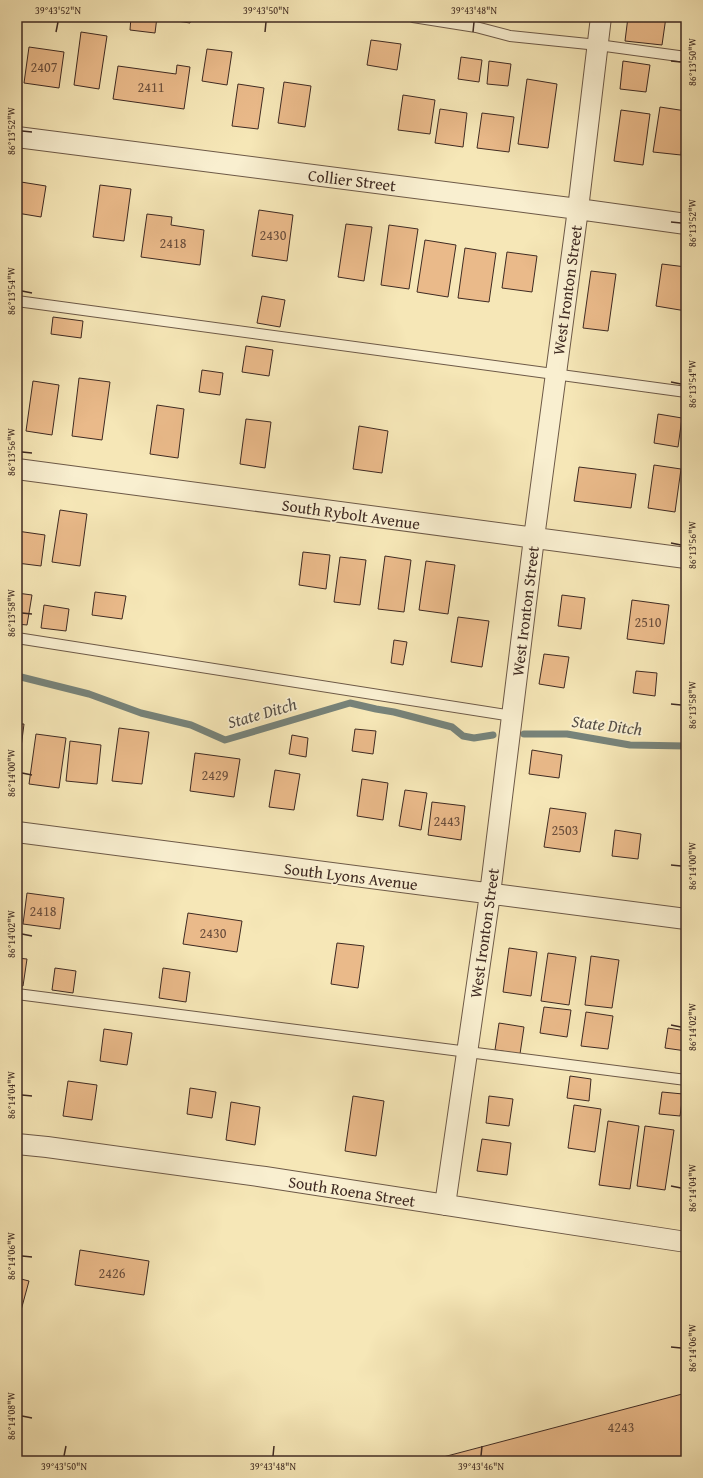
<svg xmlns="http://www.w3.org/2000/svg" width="703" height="1478" viewBox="0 0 703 1478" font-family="'Gentium Book Plus',serif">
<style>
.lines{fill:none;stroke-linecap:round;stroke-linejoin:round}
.stream{stroke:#77837a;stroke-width:7}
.building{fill:#eaba8a;stroke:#3f2a22}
.service-casing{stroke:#6d5947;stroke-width:12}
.minor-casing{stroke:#6d5947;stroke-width:22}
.service{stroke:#f9efd0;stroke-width:10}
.minor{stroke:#f9efd0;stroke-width:20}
.ticks{fill:none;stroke:#3f2a22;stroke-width:1.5}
.labels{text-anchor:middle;stroke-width:3.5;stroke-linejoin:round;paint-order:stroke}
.number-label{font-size:14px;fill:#6a4e3c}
.street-label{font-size:16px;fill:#3f2a22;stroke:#f9efd0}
.water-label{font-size:17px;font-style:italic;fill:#564f46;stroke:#f9efd0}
.neatline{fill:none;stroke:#3f2a22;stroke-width:1.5}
.ticks-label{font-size:10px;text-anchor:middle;fill:#3f2a22}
</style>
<rect width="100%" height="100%" fill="#f6e7b7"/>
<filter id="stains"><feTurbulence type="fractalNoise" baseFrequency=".005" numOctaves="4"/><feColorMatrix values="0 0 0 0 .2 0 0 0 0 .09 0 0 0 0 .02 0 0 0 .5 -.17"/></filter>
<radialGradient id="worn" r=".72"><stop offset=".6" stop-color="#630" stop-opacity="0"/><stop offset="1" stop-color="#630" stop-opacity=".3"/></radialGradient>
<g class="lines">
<!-- stream -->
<path class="stream" d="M17 676 89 694 141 713 191 725 225 740 350 703 376 709 394 712 452 727 463 736 474 738 493 735
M524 734H567L630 745 686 746"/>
</g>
<!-- building -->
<path class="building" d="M30 17H53L52 21 30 18Z
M131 17H157L155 33 130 30Z
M164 17H191L190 23 164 19Z
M628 17H666L662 45 625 41Z
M81 32 107 36 99 89 74 85Z
M371 40 401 44 397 70 367 65Z
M29 47 64 52 59 88 24 83Z
M207 49 232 52 227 85 202 81Z
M461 57 482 60 479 82 458 79Z
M489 61 511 64 508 86 487 84Z
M623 61 650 65 646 92 620 89Z
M177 65 190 67 184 109 113 99 118 66 176 74Z
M527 79 557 84 548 148 518 144Z
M284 82 311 86 305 127 278 123Z
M238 84 264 88 258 129 232 126Z
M403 95 435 100 430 134 398 130Z
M660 107 686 111 681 155 653 152Z
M440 109 467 113 463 147 435 143Z
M621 110 650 114 643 165 614 161Z
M482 113 514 117 509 152 477 148Z
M686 152V177L683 176Z
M21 182 46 186 41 217 17 213Z
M100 185 131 189 124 241 93 237Z
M259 210 293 215 287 261 252 256Z
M147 214 172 217 171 225 204 230 200 265 141 257Z
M346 224 372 227 364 281 338 277Z
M389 225 418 229 409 289 381 285Z
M425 240 456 245 448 297 417 292Z
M465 248 496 253 489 302 458 298Z
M507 252 537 256 532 292 502 288Z
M662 264 686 267V311L656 306Z
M591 271 616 274 608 331 583 328Z
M262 296 285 300 280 327 257 323Z
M53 317 83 321 81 338 51 334Z
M246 346 273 350 269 376 242 372Z
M202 370 223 373 220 395 199 392Z
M79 378 110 382 102 440 72 436Z
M33 381 59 385 52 435 26 431Z
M157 405 184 409 178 458 150 454Z
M658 414 682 418 678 447 654 443Z
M246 419 271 422 265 468 240 464Z
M359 426 388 431 382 473 353 469Z
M654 465 681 469 675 512 648 508Z
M579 467 636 474 631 508 574 501Z
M60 510 87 514 80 566 52 562Z
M17 531 45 535 41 566 17 563Z
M303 552 330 555 326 589 299 585Z
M385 556 411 560 404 612 378 609Z
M340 557 366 560 360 605 334 602Z
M426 561 455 565 448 614 419 610Z
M95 592 126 596 122 619 92 615Z
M17 593 32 595 27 625 17 624Z
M562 595 585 598 581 629 558 626Z
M632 600 669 605 664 644 627 639Z
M44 605 69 609 66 631 41 628Z
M458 617 489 621 482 667 451 662Z
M394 640 407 642 403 665 391 663Z
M544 654 569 657 564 688 539 684Z
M636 671 657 673 655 696 633 693Z
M17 724H24L17 779Z
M119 728 149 732 142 784 112 781Z
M355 729 376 731 373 754 352 751Z
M36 734 66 738 59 788 29 784Z
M292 735 308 738 306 757 289 754Z
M70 741 101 745 97 784 66 781Z
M532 750 562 755 559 778 529 774Z
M195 753 240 759 234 797 190 791Z
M275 770 300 774 294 810 269 807Z
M362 779 388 783 383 820 357 816Z
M405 790 427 793 421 830 399 826Z
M432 802 465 806 461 840 428 835Z
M550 808 586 813 580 852 544 847Z
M615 830 641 834 638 859 612 856Z
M27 893 64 898 60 929 23 924Z
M188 913 242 921 237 952 183 944Z
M337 943 364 946 358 988 331 984Z
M509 948 537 952 531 996 503 992Z
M548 953 576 957 569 1005 541 1001Z
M591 956 619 960 612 1008 585 1005Z
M17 958 27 959 23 986H17Z
M55 968 76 971 73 993 52 990Z
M163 968 190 972 186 1002 159 998Z
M544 1007 571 1010 567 1037 540 1033Z
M586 1012 613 1016 608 1049 581 1046Z
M499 1023 524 1027 520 1054 495 1050Z
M668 1028 686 1031V1051L665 1048Z
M104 1029 132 1033 127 1065 100 1061Z
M570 1076 591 1079 589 1101 567 1098Z
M68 1081 97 1085 92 1120 63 1116Z
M190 1088 216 1092 212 1118 187 1114Z
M662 1092 683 1094 680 1116 659 1114Z
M353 1096 384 1101 376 1156 345 1151Z
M489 1096 513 1099 509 1126 486 1123Z
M231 1102 260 1107 255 1145 226 1140Z
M574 1105 601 1109 595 1152 568 1148Z
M608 1121 639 1126 630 1189 599 1185Z
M645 1126 674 1130 665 1190 637 1186Z
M482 1139 511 1143 507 1175 477 1171Z
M686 1162V1195L682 1194Z
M80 1250 149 1261 144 1295 75 1285Z
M17 1278 29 1281 20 1314 17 1313Z
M686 1393V1461H428Z"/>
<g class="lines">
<defs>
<path id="service" d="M413 17 476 27 510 36 598 45 686 57
M17 301 686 392
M17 638 512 716
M17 994 686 1080"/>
<path id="minor" d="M17 137 578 209 686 224
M17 469 686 558
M17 832 686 919
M17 1144 47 1147 265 1177 686 1242
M445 1205 490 894 534 538 578 209 601 17"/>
</defs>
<!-- service casing -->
<use href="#service" class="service-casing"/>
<!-- minor casing -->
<use href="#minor" class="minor-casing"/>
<!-- service -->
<use href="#service" class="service"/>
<!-- minor -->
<use href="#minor" class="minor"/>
</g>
<!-- ticks -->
<path class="ticks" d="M56 32 58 22M265 32 266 22M473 32 474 22M671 61 681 62M22 131 32 132M671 222 681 223M22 291 32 293M671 382 681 384M22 452 32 453M671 543 681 545M22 613 32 614M671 704 681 705M22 773 32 775M671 865 681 866M22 934 32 936M671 1025 681 1027M22 1095 32 1096M671 1186 681 1188M22 1256 32 1257M671 1347 681 1348M22 1416 32 1418M64 1456 66 1446M273 1456 274 1446M481 1456 482 1446"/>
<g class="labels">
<!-- number labels -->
<g class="number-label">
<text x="44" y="72">2407</text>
<text x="151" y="92">2411</text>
<text x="273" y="240">2430</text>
<text x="173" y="248">2418</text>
<text x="648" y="627">2510</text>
<text x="215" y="780">2429</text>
<text x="447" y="826">2443</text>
<text x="565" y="835">2503</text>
<text x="43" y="916">2418</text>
<text x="213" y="938">2430</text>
<text x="112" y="1278">2426</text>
<text x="621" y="1432">4243</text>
</g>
<!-- street labels -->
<g class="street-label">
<text transform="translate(352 180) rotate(7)" y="6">Collier Street</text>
<text transform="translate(567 290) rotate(-82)" y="6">West Ironton Street</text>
<text transform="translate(351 514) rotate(8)" y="6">South Rybolt Avenue</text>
<text transform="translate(525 611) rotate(-83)" y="6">West Ironton Street</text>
<text transform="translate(351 876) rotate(7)" y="6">South Lyons Avenue</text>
<text transform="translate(484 933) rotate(-82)" y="6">West Ironton Street</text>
<text transform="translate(352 1191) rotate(9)" y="6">South Roena Street</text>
</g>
<!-- water labels -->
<g class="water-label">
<text transform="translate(262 713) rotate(-16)" y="6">State Ditch</text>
<text transform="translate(607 725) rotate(7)" y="6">State Ditch</text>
</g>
</g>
<!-- margin -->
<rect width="703" height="1478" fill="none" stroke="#f6e7b7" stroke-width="44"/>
<rect x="22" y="22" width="659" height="1434" class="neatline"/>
<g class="ticks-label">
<text x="58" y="14">39°43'52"N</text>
<text x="266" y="14">39°43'50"N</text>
<text x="474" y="14">39°43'48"N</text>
<text transform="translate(692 62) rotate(-90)" y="4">86°13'50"W</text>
<text transform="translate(11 131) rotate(-90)" y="4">86°13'52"W</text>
<text transform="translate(692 223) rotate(-90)" y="4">86°13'52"W</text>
<text transform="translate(11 291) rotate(-90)" y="4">86°13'54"W</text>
<text transform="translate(692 384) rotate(-90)" y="4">86°13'54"W</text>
<text transform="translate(11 452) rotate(-90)" y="4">86°13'56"W</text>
<text transform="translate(692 545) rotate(-90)" y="4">86°13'56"W</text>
<text transform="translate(11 613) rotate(-90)" y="4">86°13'58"W</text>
<text transform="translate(692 705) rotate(-90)" y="4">86°13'58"W</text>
<text transform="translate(11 773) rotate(-90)" y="4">86°14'00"W</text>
<text transform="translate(692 866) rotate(-90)" y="4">86°14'00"W</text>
<text transform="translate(11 934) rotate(-90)" y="4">86°14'02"W</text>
<text transform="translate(692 1027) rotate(-90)" y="4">86°14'02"W</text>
<text transform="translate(11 1095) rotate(-90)" y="4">86°14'04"W</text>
<text transform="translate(692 1188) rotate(-90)" y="4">86°14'04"W</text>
<text transform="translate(11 1256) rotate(-90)" y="4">86°14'06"W</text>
<text transform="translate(692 1348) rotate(-90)" y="4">86°14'06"W</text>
<text transform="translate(11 1416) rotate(-90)" y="4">86°14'08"W</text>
<text x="64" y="1470">39°43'50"N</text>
<text x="273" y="1470">39°43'48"N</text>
<text x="481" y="1470">39°43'46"N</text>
</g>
<rect width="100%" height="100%" filter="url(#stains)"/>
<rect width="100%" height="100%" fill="url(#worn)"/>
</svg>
